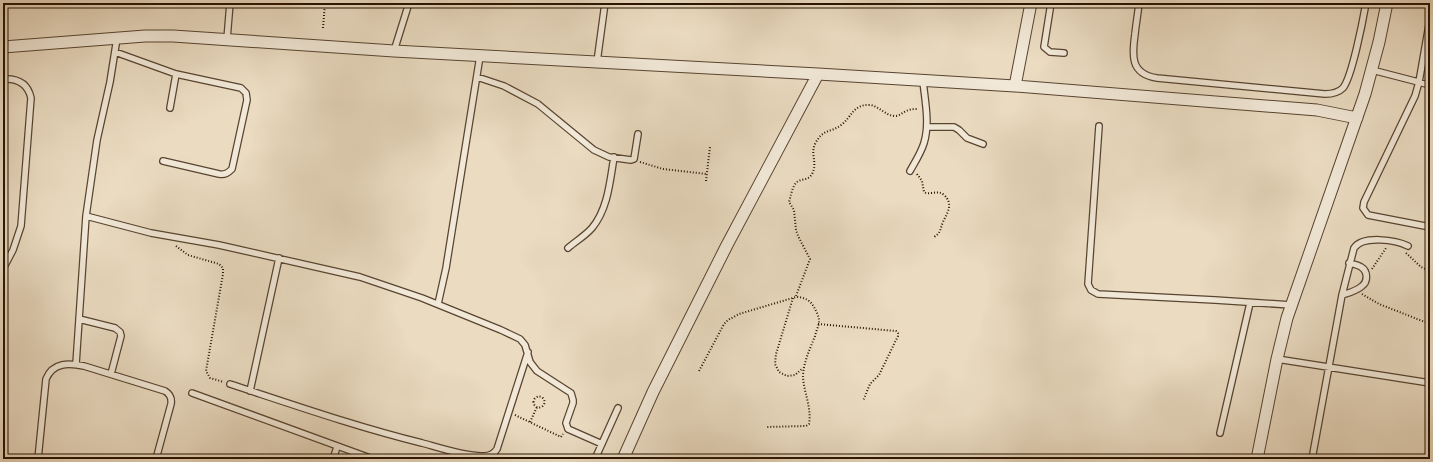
<svg xmlns="http://www.w3.org/2000/svg" width="1433" height="462" viewBox="0 0 1433 462" font-family="'IM FELL French Canon',serif">
<style>
.lines{fill:none;stroke-linecap:round;stroke-linejoin:round}
.lane-casing{stroke:#584430;stroke-width:8}
.street-casing{stroke:#584430;stroke-width:13}
.path{stroke:#271200;stroke-width:2;stroke-dasharray:1 2;stroke-linecap:butt}
.lane{stroke:#f1e8d7;stroke-width:5.5}
.street{stroke:#f1e8d7;stroke-width:11}
</style>
<rect width="100%" height="100%" fill="#eadbc1"/>
<filter id="stains"><feTurbulence type="fractalNoise" baseFrequency=".005" numOctaves="4"/><feColorMatrix values="0 0 0 0 .2 0 0 0 0 .09 0 0 0 0 .02 0 0 0 .5 -.17"/></filter>
<radialGradient id="worn" r=".72"><stop offset=".6" stop-color="#630" stop-opacity="0"/><stop offset="1" stop-color="#630" stop-opacity=".3"/></radialGradient>
<g class="lines">
<defs>
<path id="lane" d="M1051 3 1044 47 1050 52 1064 53
M1139 3C1138 13 1136 24 1135 34 1132 55 1130 74 1157 78L1325 94C1332 94 1338 93 1343 88 1352 77 1363 20 1366 3
M1430 19 1419 82 1415 96 1364 202 1363 208 1368 215 1430 227
M227 39 230 3
M394 51 409 3
M115 52 176 74 241 88 246 93 247 100 232 169C228 173 225 175 219 174L163 161
M597 62 605 3
M1372 70 1430 85
M477 77 504 86 538 104 594 150 609 157 631 160 634 159 638 134
M3 79C18 78 28 84 31 98L21 226 13 250 3 269
M170 108 176 74
M1099 126 1088 284 1091 290 1098 294 1215 300 1291 305
M927 127H954L959 130 967 138 983 144
M910 171C915 162 921 153 924 143 930 123 925 101 923 81
M86 216 151 233 219 245 360 277 422 298 501 330 520 339 525 345 530 362 537 371 571 393 573 400V403L566 423 568 429 602 444
M568 248C576 241 585 236 592 228 608 209 610 181 614 157
M1342 295C1348 293 1357 291 1362 286 1368 282 1368 271 1361 267 1358 265 1353 264 1349 263
M438 304 446 268 480 56
M79 319 115 328 120 332 121 336 111 374
M1277 359 1430 383
M76 364 86 216 97 140 110 82 117 38
M230 384C294 405 357 427 422 443 440 448 467 457 484 456 490 456 494 454 497 449L528 352
M250 391 279 258
M192 393 373 459
M1220 433 1250 303
M38 459 46 379C53 362 69 363 84 366L165 391C170 394 172 398 171 404L156 459
M333 459 337 447
M595 459 618 408
M1312 459 1342 295 1354 248C1363 235 1396 240 1408 246"/>
<path id="street" d="M3 47 145 36H173L394 51 818 74 1015 86 1317 110 1357 118
M1015 86 1031 3
M623 459 653 392 727 245 818 74
M1257 459 1277 359 1287 318 1365 94 1379 42 1387 3"/>
</defs>
<!-- lane casing -->
<use href="#lane" class="lane-casing"/>
<!-- street casing -->
<use href="#street" class="street-casing"/>
<!-- path -->
<path class="path" d="M323 28 325 3
M640 162 663 169 707 174
M917 174 922 181 924 192 926 193C933 194 938 190 944 195 954 204 947 213 943 222 940 229 941 233 934 237
M706 181 710 147
M176 246 188 255 219 264 223 268V274L206 371 210 378 224 382
M1406 253 1421 267 1430 271
M1372 269 1386 248
M1362 294 1379 304 1430 324
M796 296 810 259 798 236 796 230 794 210 789 202C791 196 792 186 797 182 802 178 808 181 812 174 818 163 810 154 815 144 823 128 831 133 841 125 852 117 853 104 870 105 879 106 886 116 895 116 900 116 904 111 909 110 912 109 915 109 918 109
M793 298 776 354 775 364 779 372 787 376 795 375 803 368
M818 324 896 331 898 333V336L879 375 870 384 863 401
M699 371 724 324 728 320 739 314 796 297C804 297 810 300 814 307 816 311 819 316 819 321 819 326 816 331 815 336 810 349 804 361 803 375 803 391 812 407 809 424L806 426 766 427
M533.5 402a5.5 5.5 0 1 1 11 0a5.5 5.5 0 1 1-11 0Z
M515 415 561 437 563 434
M530 422 537 407"/>
<!-- lane -->
<use href="#lane" class="lane"/>
<!-- street -->
<use href="#street" class="street"/>
</g>
<!-- margin -->
<rect width="1433" height="462" fill="none" stroke="#eadbc1" stroke-width="16"/>
<rect x="4" y="4" width="1425" height="454" fill="none" stroke="#271200" stroke-width="2"/>
<rect x="8" y="8" width="1417" height="446" fill="none" stroke="#271200"/>
<rect width="100%" height="100%" filter="url(#stains)"/>
<rect width="100%" height="100%" fill="url(#worn)"/>
</svg>
